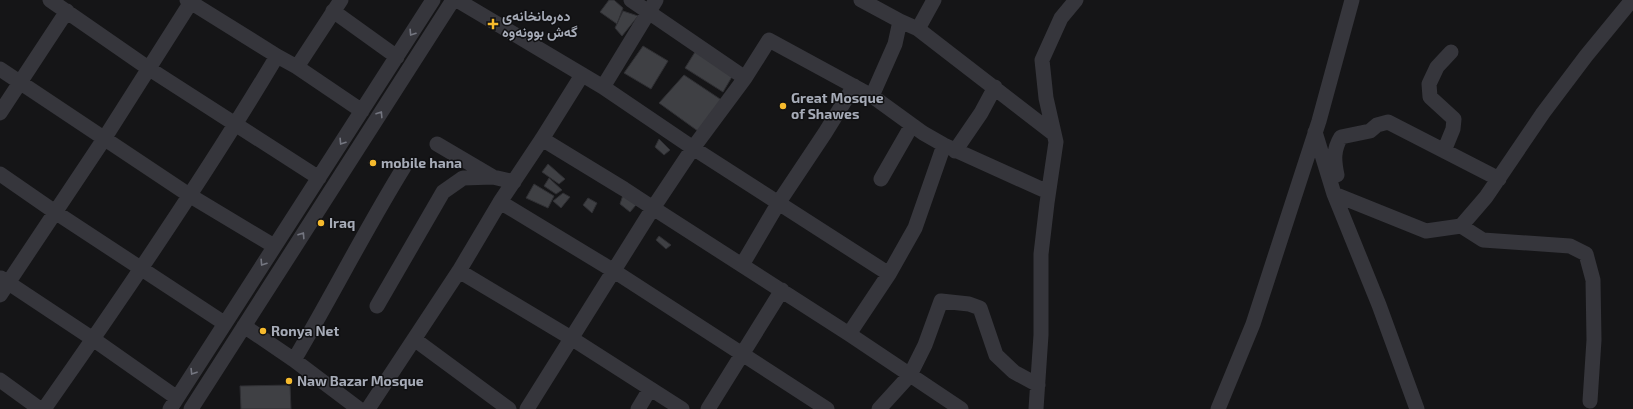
<svg xmlns="http://www.w3.org/2000/svg" width="1633" height="409" viewBox="0 0 1633 409" font-family="'Exo 2',Vazirmatn,sans-serif">
<style>
.building{fill:#3f4044;stroke:#2f2f33}
.lines{fill:none;stroke-linecap:round;stroke-linejoin:round}
.minor{stroke:#36363c;stroke-width:15}
.oneway{stroke:#747680}
.poi-dot{fill:#f6ba2d;stroke:#101012;stroke-width:1.5}
.labels{text-anchor:middle;stroke-width:3;stroke-linejoin:round;paint-order:stroke}
.poi-label{font-size:14px;font-weight:bold;fill:#a6abb7;stroke:#101012;text-anchor:start}
</style>
<rect width="100%" height="100%" fill="#151517"/>
<!-- building -->
<path class="building" d="M609 0H614L623 8 617 24 600 12Z
M623 11 638 16 622 36 615 28Z
M643 46 668 61 651 89 624 73Z
M695 52 733 75 723 92 685 68Z
M684 75 726 103 702 134 659 103Z
M659 139 670 150 664 155 655 147Z
M371 159 377 162 374 167 368 163Z
M548 164 565 179 559 184 542 172Z
M549 178 562 190 556 194 544 186Z
M534 184 554 196 548 208 526 198Z
M563 193 570 197 561 208 553 201Z
M623 195 636 205 630 212 620 204Z
M588 198 597 203 592 213 583 205Z
M659 236 671 245 666 249 656 240Z
M290 385 291 409H241L240 386Z"/>
<g class="lines">
<!-- minor -->
<path class="minor" d="M50 0 148 68 319 178
M187 0 277 56 297 67 362 111
M457 0 603 87 693 148 889 274
M631 0 745 78
M861 0 900 21 918 29 1054 134
M333 11 397 57
M918 29 934 0
M297 67 341 0
M0 69 189 195 274 246
M603 87 656 0
M872 96 895 44 900 21
M0 113 67 11
M1315 132 1334 194 1379 305 1417 409
M542 139 624 189 653 208 849 334 961 409
M437 144 493 177
M955 151 981 113 995 87
M1444 151 1453 129 1454 119 1430 97 1429 84 1437 67 1451 52
M0 174 55 212 224 323
M1337 175C1334 161 1333 150 1341 137L1370 131 1377 125 1388 122 1499 179
M881 179 912 125
M1334 194 1426 231 1461 226 1486 197 1543 113 1586 56 1632 0
M500 202 614 271 827 409
M1461 226 1483 240 1570 246 1586 254 1593 280 1594 340 1590 401
M742 265 779 202 825 133 854 86
M459 271 571 338 682 409
M1 278 93 339 177 398
M0 295 104 139 191 2
M377 306 443 192 463 178 493 177 514 182
M244 326 294 360 359 409
M849 334 889 274 915 228 944 145
M414 339 509 409
M294 360C332 296 365 230 404 167
M0 380 40 409
M44 409C125 294 205 177 277 56
M170 409 433 0
M191 409 453 0
M368 409 459 271 500 202 542 139 582 75
M527 409 653 208 693 148 745 78 769 40 872 96 923 133 944 145 1048 192
M638 409 650 389
M708 409 782 290
M879 409 910 375 925 345 941 301 969 304 980 308 996 355 1014 372 1038 385
M1036 409 1041 335V254L1047 203 1056 142 1046 98 1042 60 1061 18 1076 0
M1218 409 1253 324 1319 121 1352 0"/>
</g>
<!-- one-way arrows -->
<defs><path id="oneway-chevron" d="M-2-3.5L2.5 0L-2 3.5" fill="none" stroke-width="1.6" stroke-linecap="round" stroke-linejoin="round"/></defs>
<g class="oneway">
<use href="#oneway-chevron" transform="translate(412 33) rotate(123)"/>
<use href="#oneway-chevron" transform="translate(380 114) rotate(-57)"/>
<use href="#oneway-chevron" transform="translate(342 142) rotate(123)"/>
<use href="#oneway-chevron" transform="translate(302 235) rotate(-57)"/>
<use href="#oneway-chevron" transform="translate(263 263) rotate(123)"/>
<use href="#oneway-chevron" transform="translate(193 372) rotate(122)"/>
</g>
<!-- markers -->
<g class="poi-dot">
<path d="M491 18h4v4h4v4h-4v4h-4v-4h-4v-4h4z"/>
<circle cx="783" cy="106" r="4"/>
<circle cx="373" cy="163" r="4"/>
<circle cx="321" cy="223" r="4"/>
<circle cx="263" cy="331" r="4"/>
<circle cx="289" cy="381" r="4"/>
</g>
<g class="labels">
<!-- poi labels -->
<g class="poi-label">
<text x="502" y="21">دەرمانخانەی<tspan x="502" dy="16">گەش بوونەوە</tspan></text>
<text x="791" y="103">Great Mosque<tspan x="791" dy="16">of Shawes</tspan></text>
<text x="381" y="168">mobile hana</text>
<text x="329" y="228">Iraq</text>
<text x="271" y="336">Ronya Net</text>
<text x="297" y="386">Naw Bazar Mosque</text>
</g>
</g>
</svg>
